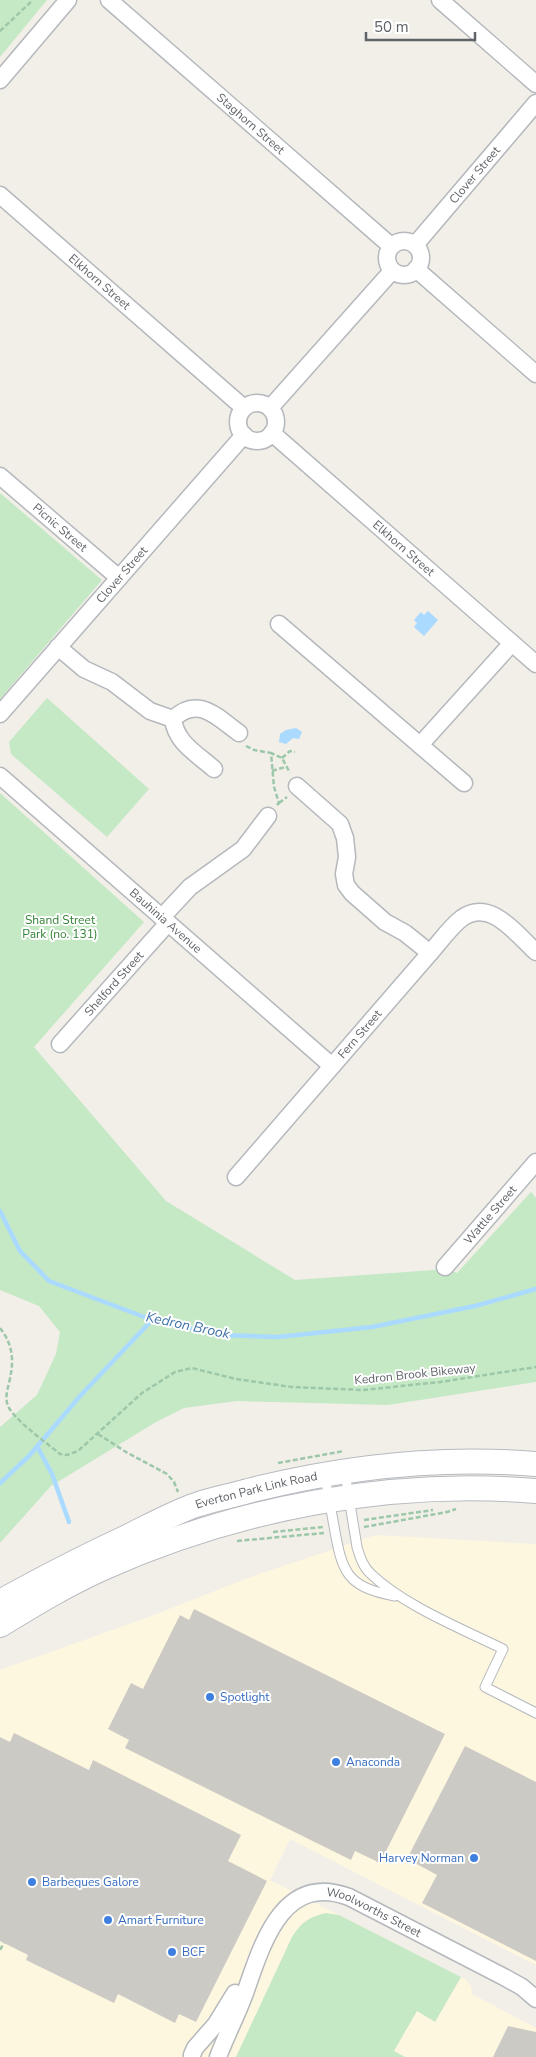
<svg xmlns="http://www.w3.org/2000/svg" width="536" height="2057" viewBox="0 0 536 2057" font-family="'Nunito Sans',sans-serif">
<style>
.commercial{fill:#fef7e0}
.green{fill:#c5e8c5}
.water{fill:#aadaff}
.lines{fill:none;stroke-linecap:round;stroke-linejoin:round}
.stream{stroke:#aadaff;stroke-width:4.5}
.building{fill:#cccac5}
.lane-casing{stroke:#b5b8bc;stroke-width:11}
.street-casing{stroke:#b5b8bc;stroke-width:19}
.secondary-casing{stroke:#b6babf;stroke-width:26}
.path{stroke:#9cc7a9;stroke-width:2.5;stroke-dasharray:5 2.5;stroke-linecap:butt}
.lane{stroke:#fff;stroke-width:9}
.street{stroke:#fff;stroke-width:16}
.secondary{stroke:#fff;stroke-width:24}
.shop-dot{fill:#3f7fe0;stroke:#fff;stroke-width:2}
.labels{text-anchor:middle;stroke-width:4;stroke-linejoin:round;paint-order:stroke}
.street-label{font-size:12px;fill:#5f6368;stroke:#fff}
.park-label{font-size:12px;fill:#348238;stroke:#fff}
.shop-label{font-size:12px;fill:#366cbe;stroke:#fff;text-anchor:start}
.water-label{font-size:14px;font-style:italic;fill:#4174aa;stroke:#fff}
</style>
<rect width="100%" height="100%" fill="#f1efe8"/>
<!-- commercial -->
<path class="commercial" d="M376 1535 536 1544V1965L290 1839 270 1880 465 1979 471 1986 472 1994 536 2028V2057H0V1670L149 1617 253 1576Z"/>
<!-- green -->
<path class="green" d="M0 0H47L0 57Z
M0 493 102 580 0 699Z
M47 698 149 789 107 837 11 754 9 742Z
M0 793 144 922 34 1047 166 1201 295 1280 448 1269 457 1273 531 1192 536 1198V1382L388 1405 237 1401 184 1408 156 1422 51 1486 0 1543V1427L37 1395 56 1354 60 1332 39 1306 0 1290Z
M326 1913 339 1915 461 1977 435 2022 417 2011 394 2051 405 2057H236L291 1939C300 1923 309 1917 326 1913Z"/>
<!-- water -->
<path class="water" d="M428 611 438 620 424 636 414 627 417 623 414 620 421 612 424 615Z
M296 728 302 732 299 739 293 738 286 744 279 742 280 734 286 730Z"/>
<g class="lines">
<!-- stream -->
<path class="stream" d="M0 1211 20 1251 49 1281 152 1320 221 1335 278 1337 372 1327 475 1306 536 1289
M37 1446 52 1474 69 1522
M0 1483 29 1456 81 1395 152 1320"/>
</g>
<!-- building -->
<path class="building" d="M194 1609 445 1734 380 1863 355 1851 351 1860 125 1748 129 1740 108 1729 131 1683 143 1689 180 1615 189 1620Z
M14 1733 89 1770 93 1760 241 1835 228 1861 267 1881 196 2022 179 2014 175 2023 118 1994 114 2003 26 1960 28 1955 0 1941V1737L10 1742Z
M465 1746 536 1782V1961L422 1903 437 1875 415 1863 410 1853Z
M508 2026 536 2032V2057H493Z"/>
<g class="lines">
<defs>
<path id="lane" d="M345 1473 357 1547C360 1557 363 1567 371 1574 403 1605 462 1629 503 1649L485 1687 536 1713
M325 1477C328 1493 331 1509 334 1526 342 1572 346 1587 395 1596"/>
<g id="street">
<path id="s1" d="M109 0 391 246"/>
<path d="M440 0 536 84"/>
<path d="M0 80 68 0"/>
<path id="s2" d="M0 195 244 408"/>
<circle cx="404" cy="258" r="17"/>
<path id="s3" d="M415 245 536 103"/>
<path d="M416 269 536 374"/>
<circle cx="257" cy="422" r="19"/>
<path d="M270 408 392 271"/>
<path id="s4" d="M272 433 536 664"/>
<path id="s5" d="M0 476 119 578"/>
<path d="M279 624 464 783"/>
<path d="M58 647 84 669 112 682 150 711 173 719C198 695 217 717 239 733"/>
<path id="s6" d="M0 714 244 435"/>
<path d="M173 719C176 743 196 753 214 769"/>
<path d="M420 745 512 643"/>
<path id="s7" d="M0 776 332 1066"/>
<path d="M297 786 340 824 345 838 347 857 344 874 346 885 352 893 385 922 405 933 430 953"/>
<path d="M162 917 190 887 243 849 268 816"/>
<path id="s8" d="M60 1044 168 923"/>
<path id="s9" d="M236 1177 430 953C440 942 450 927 462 918 491 898 516 934 536 952"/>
<path id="s10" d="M445 1267 536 1162"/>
<path d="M192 2055 195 2048 216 2024 235 1993"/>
<path id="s11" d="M218 2057C226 2036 237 2015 245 1993 262 1945 282 1872 349 1897L504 1977 522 1987 536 1999"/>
</g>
<g id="secondary">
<path id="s12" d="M0 1602C40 1580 80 1559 121 1540 146 1528 170 1514 196 1505 213 1499 231 1496 248 1491 342 1467 439 1456 536 1464"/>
<path d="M0 1625C33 1605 67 1584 103 1568 238 1508 389 1479 536 1491"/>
</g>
</defs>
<!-- lane casing -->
<use href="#lane" class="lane-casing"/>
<!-- street casing -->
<use href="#street" class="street-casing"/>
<!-- secondary casing -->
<use href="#secondary" class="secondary-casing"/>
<!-- path -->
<path class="path" d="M0 31 33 0
M246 746 254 750 271 753
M282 758 290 751 295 752
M272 771 285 767
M279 803 287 797
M277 805 279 803 274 787 271 753 282 758 290 773
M0 1328C14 1346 14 1362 9 1383 7 1391 5 1399 8 1406 15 1421 47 1443 60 1454L67 1455 78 1451 142 1393 175 1372 192 1368 236 1379 292 1387 363 1390 440 1382 536 1367
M98 1434 126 1452 167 1474 174 1482 178 1492
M278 1463 344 1451
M364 1520 433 1510
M364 1527 447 1512 456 1509
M273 1532 324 1527
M237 1541 324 1533
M0 1950 4 1943"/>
<!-- lane -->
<use href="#lane" class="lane"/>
<!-- street -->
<use href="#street" class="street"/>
<!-- secondary -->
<use href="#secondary" class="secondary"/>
</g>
<!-- markers -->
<g class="shop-dot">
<circle cx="210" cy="1697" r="5"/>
<circle cx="336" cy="1762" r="5"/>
<circle cx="474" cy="1858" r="5"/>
<circle cx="32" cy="1882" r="5"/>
<circle cx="108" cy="1920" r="5"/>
<circle cx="172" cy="1952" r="5"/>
</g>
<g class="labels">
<!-- street labels -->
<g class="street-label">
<text dy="4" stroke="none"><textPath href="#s1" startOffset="188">Staghorn Street</textPath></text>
<text dy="4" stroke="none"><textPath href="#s3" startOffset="92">Clover Street</textPath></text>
<text dy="4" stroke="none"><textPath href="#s2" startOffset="132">Elkhorn Street</textPath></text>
<text dy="4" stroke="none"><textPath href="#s5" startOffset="79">Picnic Street</textPath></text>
<text dy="4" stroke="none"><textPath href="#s4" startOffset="175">Elkhorn Street</textPath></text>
<text dy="4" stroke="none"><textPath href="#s6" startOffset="185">Clover Street</textPath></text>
<text dy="4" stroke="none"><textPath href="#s7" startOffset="220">Bauhinia Avenue</textPath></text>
<text dy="4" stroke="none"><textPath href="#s8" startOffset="81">Shelford Street</textPath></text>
<text dy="4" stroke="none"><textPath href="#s9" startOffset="189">Fern Street</textPath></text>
<text dy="4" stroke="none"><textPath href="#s10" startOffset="69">Wattle Street</textPath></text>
<text transform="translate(415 1374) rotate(-6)" y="4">Kedron Brook Bikeway</text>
<text dy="4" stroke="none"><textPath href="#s12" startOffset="281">Everton Park Link Road</textPath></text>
<text dy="4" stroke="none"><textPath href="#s11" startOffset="261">Woolworths Street</textPath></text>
</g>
<!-- park labels -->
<g class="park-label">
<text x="60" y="924">Shand Street<tspan x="60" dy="14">Park (no. 131)</tspan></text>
</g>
<!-- shop labels -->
<g class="shop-label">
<text x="220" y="1701">Spotlight</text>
<text x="346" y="1766">Anaconda</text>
<text x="464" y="1862" text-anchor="end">Harvey Norman</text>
<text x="42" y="1886">Barbeques Galore</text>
<text x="118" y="1924">Amart Furniture</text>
<text x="182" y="1956">BCF</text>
</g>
<!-- water labels -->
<g class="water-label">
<text transform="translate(188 1325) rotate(12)" y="5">Kedron Brook</text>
</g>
</g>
<!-- scale -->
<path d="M366 32v8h109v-8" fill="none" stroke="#5f6368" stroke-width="2.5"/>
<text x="374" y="32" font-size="15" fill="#5f6368" stroke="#ffffff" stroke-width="4" paint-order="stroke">50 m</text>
</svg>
